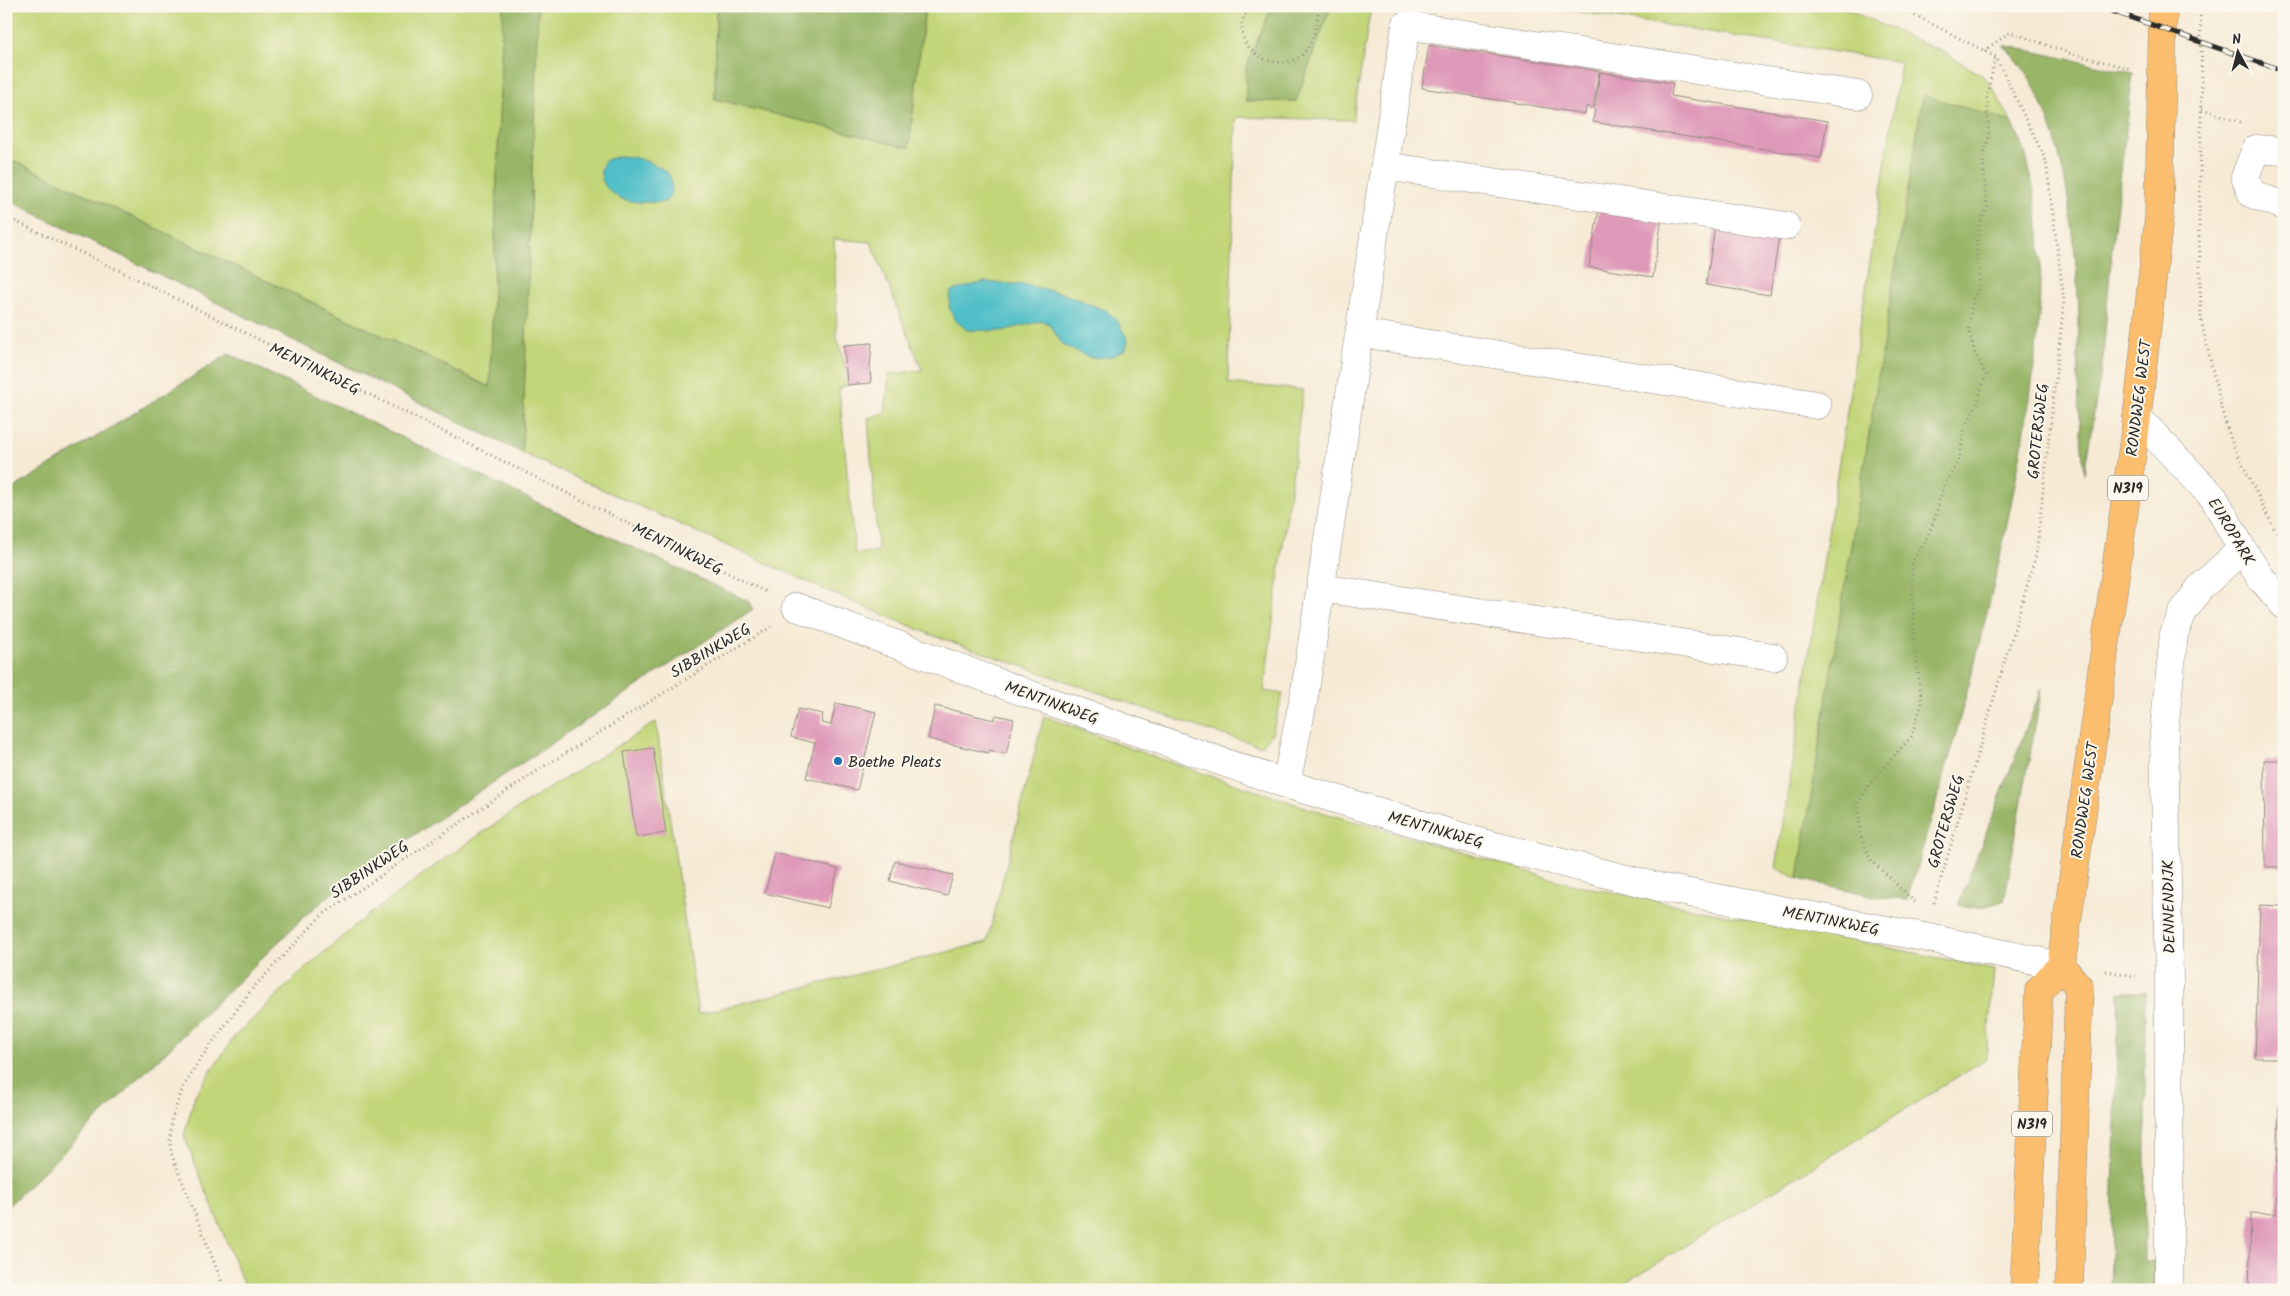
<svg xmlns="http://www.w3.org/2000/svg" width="2290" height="1296" viewBox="0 0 2290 1296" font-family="Kalam,sans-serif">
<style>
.green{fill:#c2d578;stroke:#768052;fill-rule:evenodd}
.forest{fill:#99b668;stroke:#62704a}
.water{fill:#51bfc8;stroke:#3e757a}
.building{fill:#de98b8}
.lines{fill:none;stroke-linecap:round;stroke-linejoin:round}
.minor-casing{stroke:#908a80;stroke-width:29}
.major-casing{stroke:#908a80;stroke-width:29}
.path{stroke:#908a80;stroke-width:3;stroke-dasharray:1 4;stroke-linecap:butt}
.minor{stroke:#fff;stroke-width:28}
.major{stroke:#fabe6e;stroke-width:28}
.rail-casing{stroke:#2b2b2b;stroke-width:5.5}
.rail{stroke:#fbf7ec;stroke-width:4;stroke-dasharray:11;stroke-linecap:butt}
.poi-dot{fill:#1f6fb2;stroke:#fbf7ec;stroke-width:2}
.labels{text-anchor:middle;stroke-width:4;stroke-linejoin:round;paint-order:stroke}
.shield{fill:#fbf7ec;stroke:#696865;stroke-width:1}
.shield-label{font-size:15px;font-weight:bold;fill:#2b2b2b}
.street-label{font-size:16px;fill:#2b2b2b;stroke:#fbf7ec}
.poi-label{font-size:16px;fill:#2b2b2b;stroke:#fbf7ec;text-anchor:start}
</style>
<rect width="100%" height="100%" fill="#fbf7ec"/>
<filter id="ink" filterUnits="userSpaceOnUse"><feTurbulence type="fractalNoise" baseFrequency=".02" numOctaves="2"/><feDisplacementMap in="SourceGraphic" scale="10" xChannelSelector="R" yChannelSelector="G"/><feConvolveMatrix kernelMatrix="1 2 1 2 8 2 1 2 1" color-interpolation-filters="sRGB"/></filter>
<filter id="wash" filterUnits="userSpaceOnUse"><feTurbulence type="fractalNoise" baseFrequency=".0096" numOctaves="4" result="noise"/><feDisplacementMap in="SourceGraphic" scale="20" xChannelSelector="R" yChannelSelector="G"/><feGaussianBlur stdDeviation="1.12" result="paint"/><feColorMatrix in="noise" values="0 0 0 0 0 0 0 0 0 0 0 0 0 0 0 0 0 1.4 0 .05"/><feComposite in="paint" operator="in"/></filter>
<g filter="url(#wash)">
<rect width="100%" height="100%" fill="#f6ead5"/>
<!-- green -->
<path class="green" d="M6 6H503L490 387 6 157Z
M538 6H716L715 99 909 148 925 6H1272L1246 67 1247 101H1296L1331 6H1371L1353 120 1236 117 1228 383 1303 390 1264 691 1283 694 1272 733 1262 746 1210 731 932 635 832 593 522 453ZM834 239 871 242 922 370 889 374 885 412 868 418 878 551 855 554 839 389 850 383 837 337ZM1041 321 1126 349 1063 345 1048 323Z
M1542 6H1840L1947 54 1983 76 1990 84 2012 122 1923 96 1798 879 1776 868 1901 62Z
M1044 716 1154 757 1308 808 1567 883 1955 961 1994 970 1986 1059 1614 1290H246L184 1136 195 1095 235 1036 300 973 362 920 436 865 527 802 656 722 698 1014 987 942Z"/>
<!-- forest -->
<path class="forest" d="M503 6H538L522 453 6 199V157L490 387Z
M716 6H925L909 148 715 99Z
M1272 6H1331L1296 101H1246V67Z
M2003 45 2133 73 2112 246 2103 358 2084 474C2082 444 2079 413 2078 383 2077 361 2079 340 2079 318 2076 237 2065 102 2003 45Z
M1923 95 2012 122C2017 133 2023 144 2026 156 2055 261 2034 384 2014 489 1987 628 1949 764 1907 899L1880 897 1798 879Z
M229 354 561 514 748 601 753 609 356 874 306 915 6 1208V493Z
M2042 688 2004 901 1979 908 1958 905Z
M2119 992H2145V1262L2154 1261 2155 1290H2110Z"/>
<!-- water -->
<path class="water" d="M621 156C639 157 655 163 669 174 673 184 673 194 665 202 654 202 641 203 630 201 612 199 591 177 606 160Z
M985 282 1025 285 1062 293 1107 311 1118 322 1128 340 1126 349 1110 357 1091 358 1063 345 1048 323 1041 321 1002 331 967 330 955 320 949 307 951 291Z"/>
<g id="blocks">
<!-- building -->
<path class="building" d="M1429 45 1599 71 1593 108 1586 106 1585 114 1422 88Z
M1600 72 1673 83 1671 96 1827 121 1821 158 1593 122Z
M1599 208 1662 218 1653 277 1589 267Z
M1715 226 1779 236 1770 295 1706 285Z
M872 343 870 367 871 383 847 385 844 345Z
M836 703 876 712 857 790 806 778 815 743 791 737 798 709 823 714 821 723 831 725Z
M935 706 994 720 996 715 1014 719 1006 754 989 750V753L928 739Z
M653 748 666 833 636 837 624 752Z
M2264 760H2284V867H2265Z
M775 853 838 869 828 908 765 893Z
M895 861 953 875 947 896 890 881Z
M2260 905 2284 906V1053H2278V1058H2255Z
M2279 1105H2284V1290H2249L2251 1213 2276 1214Z"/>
</g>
</g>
<g filter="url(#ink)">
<use href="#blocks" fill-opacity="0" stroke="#908a80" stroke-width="1"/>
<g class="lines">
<defs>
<path id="minor" d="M2284 151 2256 149 2245 177 2252 194 2284 206
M1385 166 1786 226
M1360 333 1817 405
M2137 417 2214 498 2242 549 2261 578 2284 605
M1321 588 1773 657
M796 607 1034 696 1286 784 1479 842 1663 888 1924 937 2061 966
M1286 784 1304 697 1406 25 1858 95
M2169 1290V981L2164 732 2174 634 2183 612 2199 589 2242 549"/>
<path id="major" d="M2061 966 2079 987 2069 1290
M2024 1290 2039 990 2061 966 2137 417 2159 217 2163 6"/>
</defs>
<!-- minor casing -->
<use href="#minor" class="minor-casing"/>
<!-- major casing -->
<use href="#major" class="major-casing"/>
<!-- path -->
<path class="path" d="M1252 6C1215 43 1287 89 1310 44 1316 32 1317 19 1319 6
M1897 6 1996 57 2046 161 2064 301 2036 555 1933 906
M2200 6 2202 81 2199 222 2201 320 2223 415 2233 445 2274 528 2284 539
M1984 51 2010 32 2072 54 2129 68
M2202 109 2241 122
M6 217 141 281 768 593
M1915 902 1870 859 1860 834 1858 803 1872 781 1911 737 1922 704 1914 642 1912 562 1925 542 1934 521 1944 485 1959 461 1964 431 1978 402 1986 375 1975 354 1969 328 1972 303 1980 283 1976 245 1980 224 1987 207 1983 160 1989 137 1987 98 1995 58
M2106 971 2136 976
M225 1290 171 1153 170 1138 172 1118 183 1088 200 1059 253 988 322 915 540 769 771 627"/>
<!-- minor -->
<use href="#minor" class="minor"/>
<!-- major -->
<use href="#major" class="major"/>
<defs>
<path id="rail" d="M2098 6 2284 71"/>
</defs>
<!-- rail casing -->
<use href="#rail" class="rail-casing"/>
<!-- rail -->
<use href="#rail" class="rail"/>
</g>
</g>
<!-- markers -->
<circle class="poi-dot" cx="838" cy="761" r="5"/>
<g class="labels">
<!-- shield labels -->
<g class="shield">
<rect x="2108" y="475.5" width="40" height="25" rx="4"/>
<rect x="2012" y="1111.5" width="40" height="25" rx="4"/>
</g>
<g class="shield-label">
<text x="2128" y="493">N319</text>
<text x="2032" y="1129">N319</text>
</g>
<!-- street labels -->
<g class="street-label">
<text transform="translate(315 368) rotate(26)" y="6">MENTINKWEG</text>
<text transform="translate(2138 398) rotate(-83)" y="6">RONDWEG WEST</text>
<text transform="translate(2037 431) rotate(-84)" y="6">GROTERSWEG</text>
<text transform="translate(2232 531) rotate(59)" y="6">EUROPARK</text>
<text transform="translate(678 548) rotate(26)" y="6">MENTINKWEG</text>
<text transform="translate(710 650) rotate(-31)" y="6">SIBBINKWEG</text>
<text transform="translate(1052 702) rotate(20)" y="6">MENTINKWEG</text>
<text transform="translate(2084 800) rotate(-82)" y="6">RONDWEG WEST</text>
<text transform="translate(1945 821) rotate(-74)" y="6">GROTERSWEG</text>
<text transform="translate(1436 829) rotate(16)" y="6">MENTINKWEG</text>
<text transform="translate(369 869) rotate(-34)" y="6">SIBBINKWEG</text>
<text transform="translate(2168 907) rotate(-91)" y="6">DENNENDIJK</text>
<text transform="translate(1831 920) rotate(11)" y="6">MENTINKWEG</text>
</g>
<!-- poi labels -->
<g class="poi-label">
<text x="848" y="767">Boethe Pleats</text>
</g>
</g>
<!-- margin -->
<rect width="2290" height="1296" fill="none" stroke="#fbf7ec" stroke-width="25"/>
<!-- north arrow -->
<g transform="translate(2238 52) rotate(353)" stroke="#fbf7ec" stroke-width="4" paint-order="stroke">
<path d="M0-4L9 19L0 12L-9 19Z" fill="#2b2b2b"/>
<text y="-8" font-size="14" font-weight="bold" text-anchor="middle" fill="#2b2b2b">N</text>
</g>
</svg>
